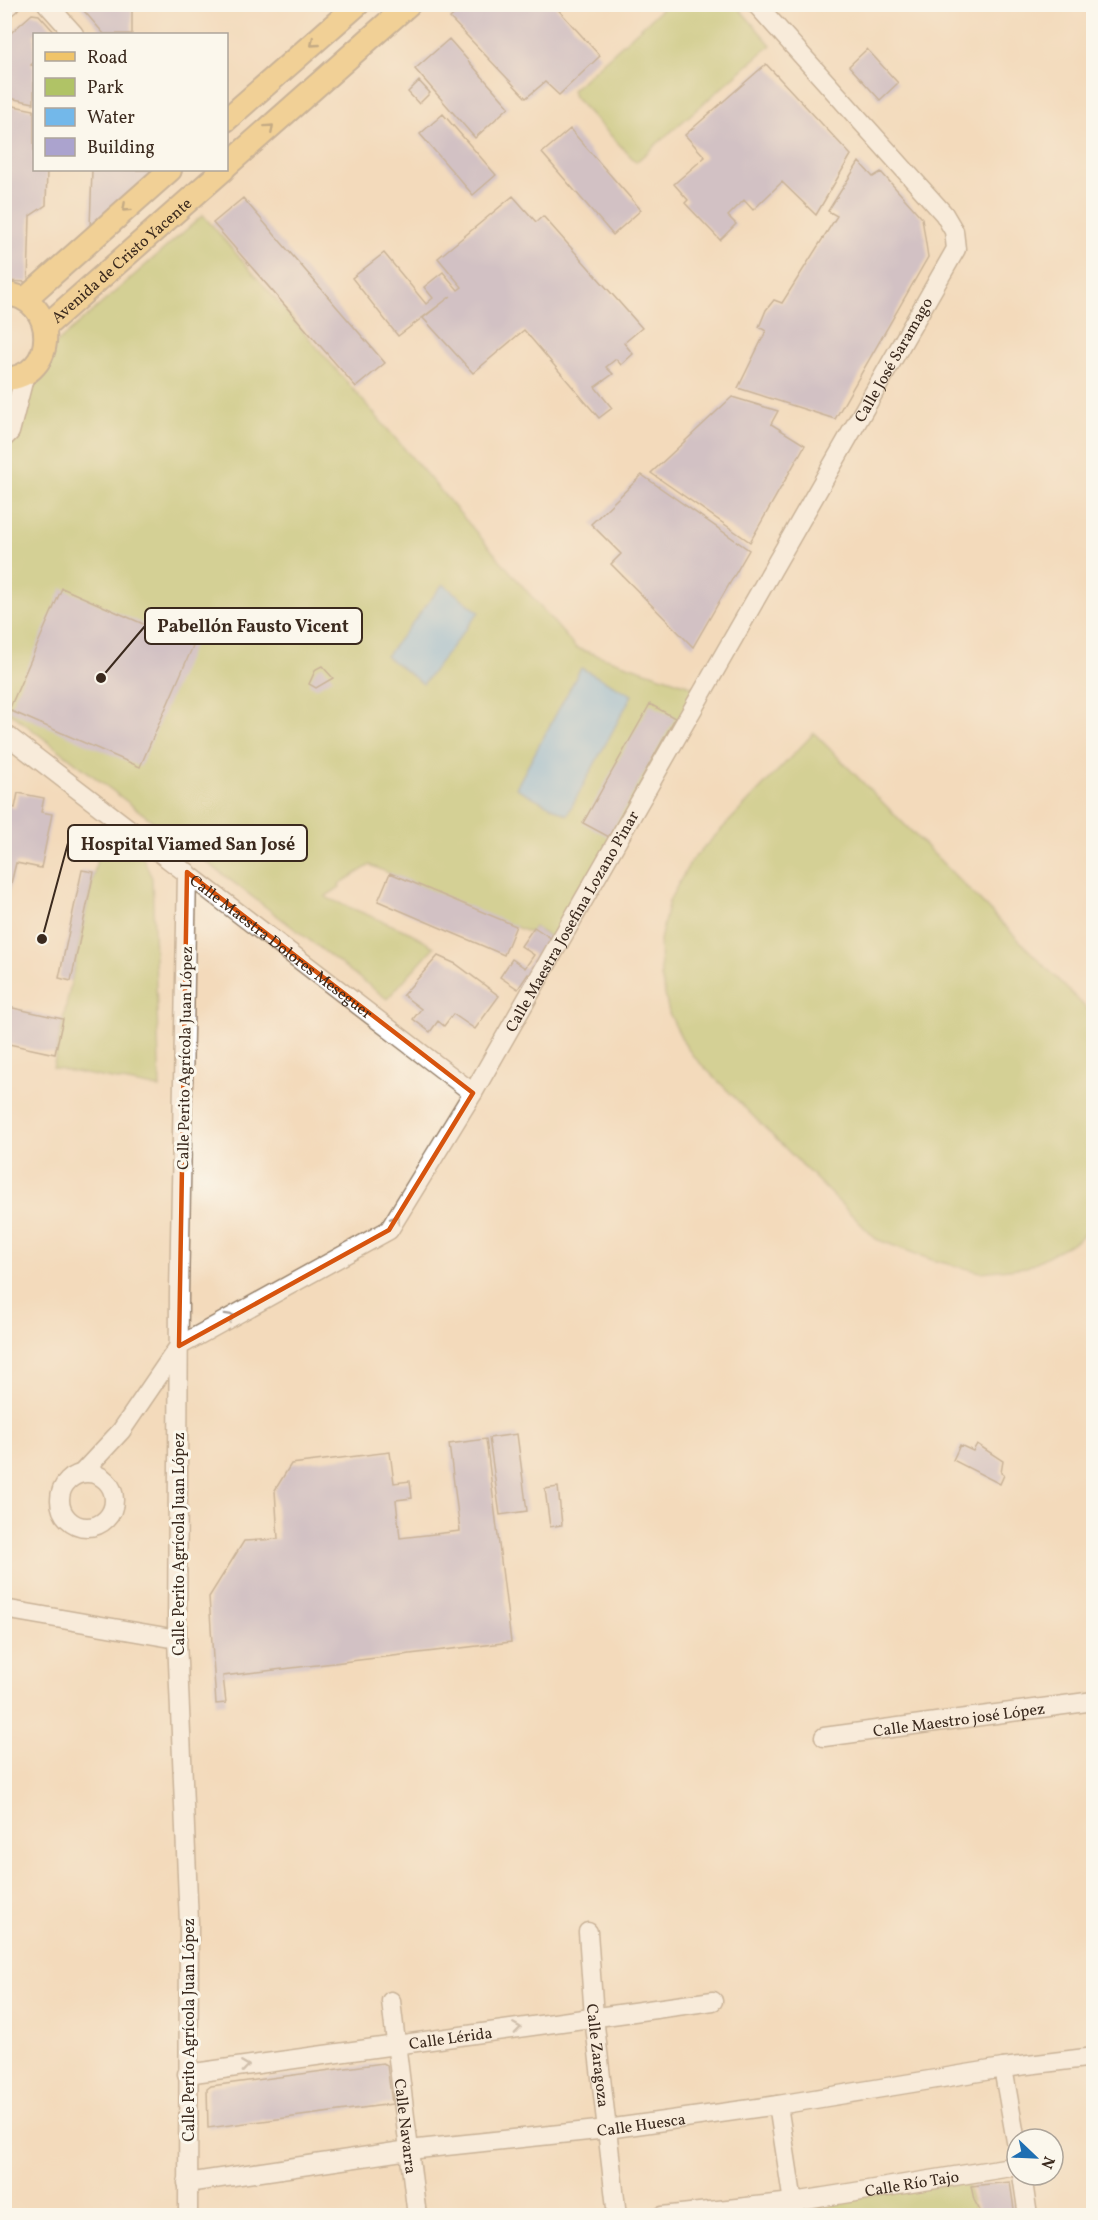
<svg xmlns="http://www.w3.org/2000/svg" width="1098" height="2220" viewBox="0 0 1098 2220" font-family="Vollkorn,serif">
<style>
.green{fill:#b0c366;stroke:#767642;stroke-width:1.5}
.water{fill:#73b8ea;stroke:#577184;stroke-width:1.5}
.building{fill:#aba3ce}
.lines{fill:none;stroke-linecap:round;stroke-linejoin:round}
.minor-casing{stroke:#97826c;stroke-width:21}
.major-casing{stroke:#97826c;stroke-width:26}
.minor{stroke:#fff;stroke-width:18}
.major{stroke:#f0c469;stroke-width:22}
.oneway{stroke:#8c6f40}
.oneway2{stroke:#a79f9a}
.marked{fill:none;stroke:#d7540e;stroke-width:4.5;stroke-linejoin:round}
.labels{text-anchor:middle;stroke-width:6;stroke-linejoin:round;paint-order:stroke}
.street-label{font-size:16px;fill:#3b2a1e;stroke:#fbf7ec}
.leader{fill:none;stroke:#3b2a1e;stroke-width:2}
.callout-dot{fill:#3b2a1e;stroke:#fbf7ec;stroke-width:2}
.callout{fill:#fbf7ec;stroke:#3b2a1e;stroke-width:2}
.callout-label{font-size:18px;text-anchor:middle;font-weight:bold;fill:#3b2a1e}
</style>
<rect width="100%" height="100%" fill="#fbf7ec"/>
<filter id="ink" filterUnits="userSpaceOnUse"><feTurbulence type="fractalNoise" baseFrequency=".0167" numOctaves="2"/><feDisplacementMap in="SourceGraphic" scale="12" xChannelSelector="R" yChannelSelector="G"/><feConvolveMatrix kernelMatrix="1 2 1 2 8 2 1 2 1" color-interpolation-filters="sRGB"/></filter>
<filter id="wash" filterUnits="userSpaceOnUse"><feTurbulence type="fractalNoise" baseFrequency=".008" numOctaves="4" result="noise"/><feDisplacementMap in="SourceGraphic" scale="24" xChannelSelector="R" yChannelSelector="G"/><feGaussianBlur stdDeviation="1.35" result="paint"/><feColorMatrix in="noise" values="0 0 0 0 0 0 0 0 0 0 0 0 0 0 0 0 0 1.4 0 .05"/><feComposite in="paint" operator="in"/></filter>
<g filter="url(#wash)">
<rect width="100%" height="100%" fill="#f3dabb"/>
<!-- green -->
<path class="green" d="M666 5H736L771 45 636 162 574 97 572 90Z
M203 215 576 648 700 689 557 941 534 927 530 933 370 865 339 884 340 887 326 896 327 898 411 933 434 947 387 999 5 709 4 389Z
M814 733 1093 1015V1225L1078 1240 1027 1267 981 1272 932 1260 876 1239 693 1056 684 1043 669 1013 661 977 660 940 669 901 691 861Z
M105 821 140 851 152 878 160 1088 53 1068Z
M966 2182 972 2203 980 2215H813L812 2203Z"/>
<!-- water -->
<path class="water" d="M443 584 479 612 423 684 386 656Z
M581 668 632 695 567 815 516 788Z"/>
<g id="blocks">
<!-- building -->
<path class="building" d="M78 4H132V34H104Z
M466 4H553L600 56 559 95 545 82 526 98 450 18Z
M32 14 39 15 56 34H34V62L31 65 34 66V103L4 97V39Z
M449 39 509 107 475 138 415 69Z
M867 49 898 83 880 100 849 66Z
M766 64 851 155 816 215 782 182 753 210 744 200 728 216 736 224 720 240 685 203 688 200 674 184 705 157 685 135Z
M419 81 430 93 419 104 408 92Z
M4 104 34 110V170H47L46 205 30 216 28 282 4 281Z
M443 114 496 175 473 195 420 134Z
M570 129 641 210 613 235 542 153Z
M859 162 873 177 881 172 922 218 928 257 835 419 738 388 766 331 759 327 766 310 774 300 782 303 837 216 828 211Z
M92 170H156L90 228Z
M513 196 536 222 543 216 642 328 624 343 633 354 621 365 616 359 606 367 613 374 595 387 612 408 599 418 524 330 473 373 423 318 451 296 398 336 352 278 384 253 426 304 433 298 424 287 443 272 458 290 462 287 438 258Z
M243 198 385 363 356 387 213 223Z
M732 397 778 411 771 424 805 445 750 542 651 473Z
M642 475 749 550 693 647 611 564 621 554 591 524Z
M62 588 193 646 140 767 9 710Z
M322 666 333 678 316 688 309 684 316 669Z
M650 704 675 718 609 837 583 823Z
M18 793 44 798 41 812 52 814 41 868 16 863 4 912V805L15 808Z
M82 870 94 872 71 981 59 978Z
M390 873 516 926 504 955 378 901Z
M534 927 552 939 541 955 549 961 536 979 528 974 518 989 500 977 512 959 525 968 534 955 521 946Z
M438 956 456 964 499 996 475 1029 453 1014 444 1026 438 1021 430 1032 413 1019 421 1009 403 995Z
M4 1006 63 1019 55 1054 4 1043Z
M517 1434 527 1511 500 1515 489 1438Z
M486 1439 511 1642 223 1676 226 1703 216 1704 209 1597 244 1541 278 1539 275 1490 291 1464 390 1452 394 1483 410 1481 412 1498 396 1500 400 1538 460 1531 449 1444Z
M977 1444 1003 1461 1001 1473 1004 1475 1000 1484 953 1460 960 1445 973 1451Z
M558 1487 562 1525 550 1527 545 1489Z
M383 2063 387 2065 392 2104 208 2128 207 2089 211 2086Z
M1010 2182 1015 2216H983L974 2200 971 2186Z"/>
</g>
</g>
<g filter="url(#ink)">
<use href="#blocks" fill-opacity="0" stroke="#97826c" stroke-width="1.5"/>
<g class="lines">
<defs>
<g id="minor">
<path d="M47 4 74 34"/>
<path d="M4 9 10 4"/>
<path d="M4 438 10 432 25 374"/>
<path id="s1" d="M4 733 473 1093"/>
<path d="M187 872 179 1294 177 1639 189 1923 188 2216"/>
<circle cx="87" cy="1500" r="27"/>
<path id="s2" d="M82 1473 121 1431 179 1346 389 1230 473 1093 956 249 954 231 944 214 756 4"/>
<path d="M4 1609 177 1639"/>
<path id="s3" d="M824 1737 1094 1701"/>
<path id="s4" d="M588 1932 594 2017 617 2216"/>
<path id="s5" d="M391 2001 417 2216"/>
<path d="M1003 2068 1017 2147"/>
<path id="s6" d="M187 2074 713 2001"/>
<path d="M778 2105 795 2216"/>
<path d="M1022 2175 1028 2216"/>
<path id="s7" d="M187 2183 409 2150 607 2129 778 2105 1003 2068 1094 2057"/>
<path id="s8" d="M662 2216 793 2202 1017 2166"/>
</g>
<g id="major">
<path d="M226 120 358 4"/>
<path d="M226 166 409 4"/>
<path d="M4 294C59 296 59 378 4 379"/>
<path d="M25 299 170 170"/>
<path id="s9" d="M46 326 223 170"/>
</g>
</defs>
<!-- minor casing -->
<use href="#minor" class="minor-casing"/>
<!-- major casing -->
<use href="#major" class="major-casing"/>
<!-- minor -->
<use href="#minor" class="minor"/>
<!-- major -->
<use href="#major" class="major"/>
</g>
<!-- one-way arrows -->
<defs><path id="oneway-chevron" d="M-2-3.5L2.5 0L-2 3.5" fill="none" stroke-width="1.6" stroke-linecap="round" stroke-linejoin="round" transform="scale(1.5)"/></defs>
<g class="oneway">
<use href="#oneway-chevron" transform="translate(314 43) rotate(139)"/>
<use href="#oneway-chevron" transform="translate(270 128) rotate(-42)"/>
<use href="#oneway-chevron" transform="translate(126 208) rotate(138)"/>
</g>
<g class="oneway2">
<use href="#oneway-chevron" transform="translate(396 1219) rotate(-58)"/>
<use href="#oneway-chevron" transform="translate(230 1317) rotate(-29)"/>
<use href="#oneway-chevron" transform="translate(517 2028) rotate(-8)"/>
<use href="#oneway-chevron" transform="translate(245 2066) rotate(-8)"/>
</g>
</g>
<!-- marked area -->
<path d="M0 0H1098V2220H0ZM187 872 473 1093 389 1230 179 1346Z" fill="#f3dabb" fill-opacity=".55" fill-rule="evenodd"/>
<path class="marked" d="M187 872 473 1093 389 1230 179 1346Z"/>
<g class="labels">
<!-- street labels -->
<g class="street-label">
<text dy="6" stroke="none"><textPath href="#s9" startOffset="100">Avenida de Cristo Yacente</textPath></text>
<text dy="6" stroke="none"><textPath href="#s2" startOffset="1406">Calle José Saramago</textPath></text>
<text dy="6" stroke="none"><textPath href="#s2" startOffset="759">Calle Maestra Josefina Lozano Pinar</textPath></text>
<text dy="6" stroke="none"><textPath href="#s1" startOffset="350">Calle Maestra Dolores Meseguer</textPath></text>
<text transform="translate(184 1058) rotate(-89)" y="6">Calle Perito Agrícola Juan López</text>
<text transform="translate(178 1544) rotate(-90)" y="6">Calle Perito Agrícola Juan López</text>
<text dy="6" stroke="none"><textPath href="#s3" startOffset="136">Calle Maestro josé López</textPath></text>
<text transform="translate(188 2030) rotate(-90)" y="6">Calle Perito Agrícola Juan López</text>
<text dy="6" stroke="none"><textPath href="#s6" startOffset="266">Calle Lérida</textPath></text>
<text dy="6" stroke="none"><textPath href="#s4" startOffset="124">Calle Zaragoza</textPath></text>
<text dy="6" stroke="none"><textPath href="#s7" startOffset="458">Calle Huesca</textPath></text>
<text dy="6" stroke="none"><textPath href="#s5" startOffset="126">Calle Navarra</textPath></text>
<text dy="6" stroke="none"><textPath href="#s8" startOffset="252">Calle Río Tajo</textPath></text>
</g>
</g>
<!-- callouts -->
<path class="leader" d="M101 678L145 626M42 939L68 843"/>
<g class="callout-dot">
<circle cx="101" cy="678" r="6"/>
<circle cx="42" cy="939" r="6"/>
</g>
<g class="callout">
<rect x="145" y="608" width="217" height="36" rx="6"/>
<rect x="68" y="825" width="239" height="36" rx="6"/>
</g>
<g class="callout-label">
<text x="253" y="632">Pabellón Fausto Vicent</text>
<text x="188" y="850">Hospital Viamed San José</text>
</g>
<!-- margin -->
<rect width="1098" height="2220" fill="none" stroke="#fbf7ec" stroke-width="24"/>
<!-- legend -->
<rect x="33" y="33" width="195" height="138" fill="#fbf7ec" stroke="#aea59a" stroke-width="1.5"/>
<rect x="45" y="52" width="30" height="9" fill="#f0c469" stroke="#aea59a" stroke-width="1.5"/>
<text x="87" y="63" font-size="18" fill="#3b2a1e">Road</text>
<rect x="45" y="78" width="30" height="18" fill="#b0c366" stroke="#aea59a" stroke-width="1.5"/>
<text x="87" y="93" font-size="18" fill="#3b2a1e">Park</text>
<rect x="45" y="108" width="30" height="18" fill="#73b8ea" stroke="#aea59a" stroke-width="1.5"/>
<text x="87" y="123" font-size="18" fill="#3b2a1e">Water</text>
<rect x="45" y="138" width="30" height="18" fill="#aba3ce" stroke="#aea59a" stroke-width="1.5"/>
<text x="87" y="153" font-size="18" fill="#3b2a1e">Building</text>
<!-- north arrow -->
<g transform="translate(1035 2157) rotate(113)"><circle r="28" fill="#fbf7ec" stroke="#aea59a" stroke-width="1.5"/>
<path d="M0-4.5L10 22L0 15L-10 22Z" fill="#1f6fb2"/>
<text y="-9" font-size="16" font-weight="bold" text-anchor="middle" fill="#3b2a1e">N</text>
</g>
</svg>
